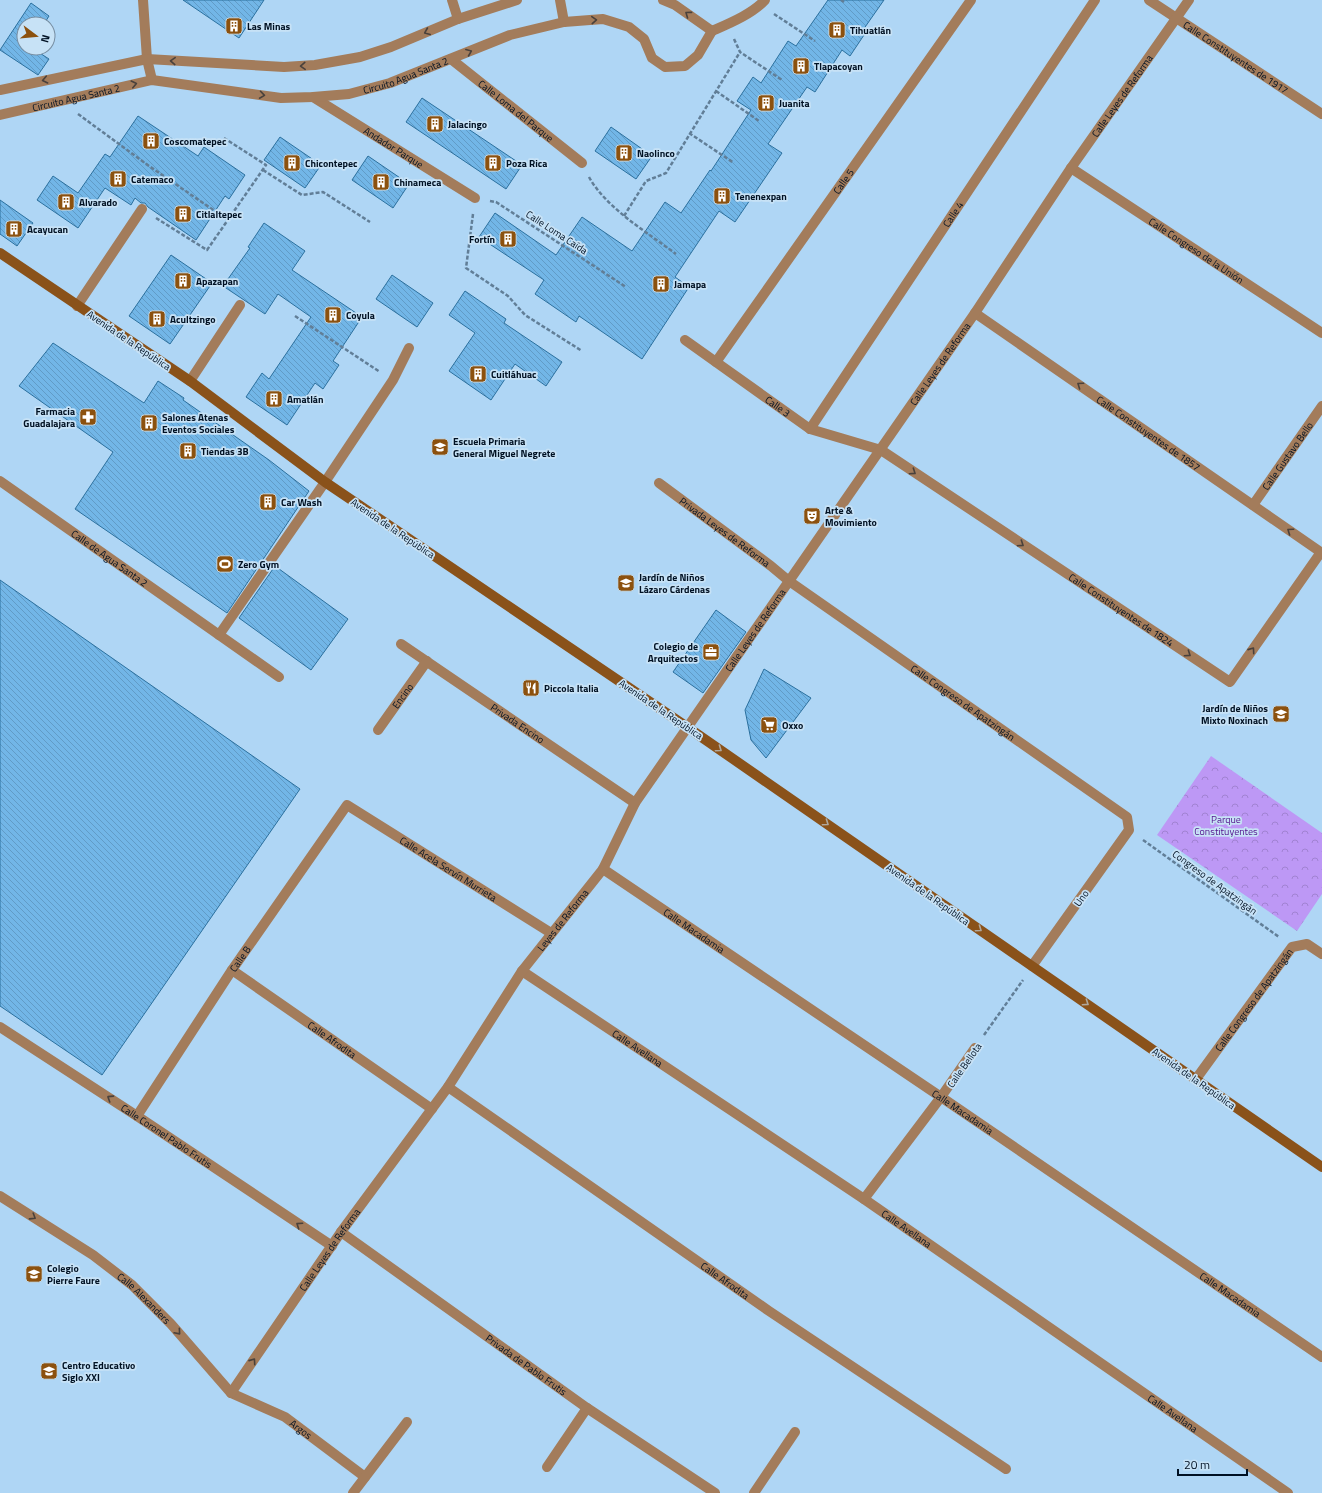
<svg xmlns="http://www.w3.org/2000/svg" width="1322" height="1493" viewBox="0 0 1322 1493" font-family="'Titillium Web',sans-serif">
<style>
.park{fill:url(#park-crowns)}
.building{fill:url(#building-back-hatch);stroke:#2b709e}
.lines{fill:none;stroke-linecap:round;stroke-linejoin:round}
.path{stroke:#617e97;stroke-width:2.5;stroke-dasharray:4 2;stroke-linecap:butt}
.service{stroke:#a37c5b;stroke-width:10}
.minor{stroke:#a37c5b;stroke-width:10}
.secondary{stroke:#8a521a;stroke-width:10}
.oneway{stroke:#49413c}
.oneway2{stroke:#afa89e}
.labels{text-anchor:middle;stroke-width:3.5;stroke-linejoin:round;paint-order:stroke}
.poi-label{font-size:10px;font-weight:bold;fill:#001123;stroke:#c7e2f6;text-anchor:start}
.street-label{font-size:10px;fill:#001123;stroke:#c7e2f6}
.park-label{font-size:10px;fill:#53138c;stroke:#c7e2f6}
</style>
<defs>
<pattern id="park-crowns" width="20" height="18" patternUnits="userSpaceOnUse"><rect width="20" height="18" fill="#bd98f5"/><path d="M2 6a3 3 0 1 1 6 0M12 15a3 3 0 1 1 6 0" fill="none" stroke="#a182d2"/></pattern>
<pattern id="building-back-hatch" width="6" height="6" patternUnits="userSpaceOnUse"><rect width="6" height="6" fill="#72b6e7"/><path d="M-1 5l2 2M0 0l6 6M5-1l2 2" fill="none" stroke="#619bc6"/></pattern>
</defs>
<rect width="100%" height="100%" fill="#afd6f5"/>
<!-- park -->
<path class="park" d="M1211 756 1322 833V894L1297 931 1157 835Z"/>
<!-- building -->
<path class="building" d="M183 0H264L239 38Z
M828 0H884L863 30 866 32 850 56 842 50 815 92 807 87 768 144 782 153 735 222 719 211 675 277 689 287 642 359 579 316 576 322 535 294 544 280 479 237 495 213 556 255 582 217 632 251 665 202 681 213 710 170 711 171 751 110 737 101 753 77 761 83 788 41 796 46Z
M31 3 49 16 44 24H24V48H32L49 59 38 75 0 50Z
M422 98 522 165 506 189 406 122Z
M138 116 198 156 204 147 245 175 229 199 225 196 196 240 148 207 145 203H141L135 198 131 205 105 188 78 228 37 200 53 176 78 193 105 154 110 157Z
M611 127 652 156 636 179 595 151Z
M280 137 321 165 305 188 264 160Z
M368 156 409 184 393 208 352 180Z
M0 200 33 223 17 246 0 234Z
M264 223 305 251 292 270 362 317 333 361 339 365 323 389 315 383 287 425 246 397 262 373 269 379 311 317 278 294 265 314 223 286 250 248 248 247Z
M171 255 212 283 170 344 129 316Z
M392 275 433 303 417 327 376 299Z
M465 291 506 319 504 323 562 362 546 386 515 364 491 400 449 371 475 333 449 315Z
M53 343 144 403 158 381 184 398 183 400 269 460 309 491 227 613 75 509 113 452 19 386Z
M275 566 348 619 311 670 239 618Z
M0 580 300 789 102 1075 0 1006Z
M716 610 746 632 703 693 673 672Z
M764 669 811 698 766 758 751 740 745 710Z"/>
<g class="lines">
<!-- path -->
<path class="path" d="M841 0 844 2
M774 14 815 41
M734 39 740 52 782 80
M716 91 759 121
M78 114 149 166 228 220
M689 133 734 163
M263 170 302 195 323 192 370 222
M589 177C606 208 648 233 676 254
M490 201 496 202 626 287
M473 214 466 268 508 296 525 315 582 351
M624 216 646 181 666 173 740 52
M156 218 207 250 266 165 224 138
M295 316 380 372
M1143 840 1279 937
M984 1035 1023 980"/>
<!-- service -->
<path class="service" d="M77 306 142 209
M190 381 240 305
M325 482 393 380 409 348"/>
<!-- minor -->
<g class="minor">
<path d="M143 0 147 59 152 80"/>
<path d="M452 0 458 19"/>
<path d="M560 0 564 22"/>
<path d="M663 0 675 5 712 31"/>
<path id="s1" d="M1149 0 1322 114"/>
<path d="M712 31C730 23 752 14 765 0"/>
<path id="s2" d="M451 59 582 163"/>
<path d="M0 90 147 59 284 67 315 65 360 57 391 47 458 19 517 0"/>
<path id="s3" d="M313 97 475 198"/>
<path id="s4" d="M0 115 152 80 281 98 313 97 349 94 390 83 510 35 564 22 603 19 629 27 644 39 652 58 665 67 685 66 698 55 712 31"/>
<path id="s5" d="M1071 168 1322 333"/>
<path id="s6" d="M975 313 1322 553"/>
<path id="s7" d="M685 340 810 429 881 450 1230 682 1321 552"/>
<path id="s8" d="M716 362 971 0"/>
<path id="s9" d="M810 429 1095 0"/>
<path id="s10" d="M0 481 279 677"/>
<path id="s11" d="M659 483 771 566 789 581 1127 817 1129 830 1032 966"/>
<path id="s12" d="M1253 505 1322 406"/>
<path d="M219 635 325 482"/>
<path id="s13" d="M401 644 635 803"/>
<path id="s14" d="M378 730 427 661"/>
<path id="s15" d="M603 869 941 1097 1322 1357"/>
<path id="s16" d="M232 970 432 1109"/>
<path id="s17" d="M522 971 864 1199 1288 1493"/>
<path id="s18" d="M0 1027 137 1116 332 1246"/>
<path id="s19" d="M1196 1079 1292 947 1307 944 1322 954"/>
<path id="s20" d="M448 1087 769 1311 1006 1469"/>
<path id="s21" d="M137 1116 232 970 347 805 551 933"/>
<path id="s22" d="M0 1196 93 1255 132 1285 171 1324 231 1393 285 1417 365 1477"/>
<path d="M864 1199 941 1097 975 1048"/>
<path id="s23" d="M341 1232 587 1408 715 1493"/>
<path id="s24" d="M231 1393 341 1232 448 1087 522 971 603 869 635 803 975 313 1071 168 1189 0"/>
<path d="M547 1467 587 1408"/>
<path d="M353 1493 407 1422"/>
<path d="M754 1493 795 1432"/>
</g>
<!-- secondary -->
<path class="secondary" d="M0 253 190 381 325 482 687 727 1322 1167"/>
</g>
<!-- one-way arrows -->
<defs><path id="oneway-chevron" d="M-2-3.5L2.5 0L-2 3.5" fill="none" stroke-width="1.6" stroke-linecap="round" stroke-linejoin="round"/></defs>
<g class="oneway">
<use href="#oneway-chevron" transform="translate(688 14) rotate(-144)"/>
<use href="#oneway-chevron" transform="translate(594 20) rotate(-4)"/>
<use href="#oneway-chevron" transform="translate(427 32) rotate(157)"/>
<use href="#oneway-chevron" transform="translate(469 52) rotate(-22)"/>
<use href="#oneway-chevron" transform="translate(173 61) rotate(-177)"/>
<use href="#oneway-chevron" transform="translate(303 66) rotate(177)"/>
<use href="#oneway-chevron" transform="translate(45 80) rotate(168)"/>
<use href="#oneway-chevron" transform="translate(134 84) rotate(-13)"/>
<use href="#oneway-chevron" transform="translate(262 95) rotate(8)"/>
<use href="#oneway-chevron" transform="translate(1080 385) rotate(-145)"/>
<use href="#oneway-chevron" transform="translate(913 472) rotate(34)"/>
<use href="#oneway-chevron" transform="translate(1290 531) rotate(-145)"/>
<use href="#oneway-chevron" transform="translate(1021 544) rotate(34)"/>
<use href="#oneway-chevron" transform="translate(1252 650) rotate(-55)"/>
<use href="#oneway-chevron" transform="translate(1188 654) rotate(34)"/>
<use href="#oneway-chevron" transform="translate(110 1098) rotate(-147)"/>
<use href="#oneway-chevron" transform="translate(33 1217) rotate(32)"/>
<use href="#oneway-chevron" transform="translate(299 1225) rotate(-146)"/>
<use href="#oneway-chevron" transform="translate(178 1332) rotate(49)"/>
<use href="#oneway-chevron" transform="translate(253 1361) rotate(-55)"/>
</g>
<g class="oneway2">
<use href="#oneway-chevron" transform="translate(719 749) rotate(35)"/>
<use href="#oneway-chevron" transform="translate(826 823) rotate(35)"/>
<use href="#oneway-chevron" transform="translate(979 929) rotate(35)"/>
<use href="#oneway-chevron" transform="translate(1086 1003) rotate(34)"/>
</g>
<!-- icons -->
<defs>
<symbol id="building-square" viewBox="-11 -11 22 22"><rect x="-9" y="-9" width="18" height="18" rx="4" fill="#8c510e" stroke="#c7e2f6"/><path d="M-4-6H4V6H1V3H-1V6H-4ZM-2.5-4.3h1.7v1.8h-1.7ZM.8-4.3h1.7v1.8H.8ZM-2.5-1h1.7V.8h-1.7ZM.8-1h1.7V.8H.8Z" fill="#fff"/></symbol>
<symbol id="pharmacy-square" viewBox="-11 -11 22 22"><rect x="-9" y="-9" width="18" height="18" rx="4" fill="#8c510e" stroke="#c7e2f6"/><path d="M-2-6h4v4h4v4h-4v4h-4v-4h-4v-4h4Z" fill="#fff"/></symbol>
<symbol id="school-square" viewBox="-11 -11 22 22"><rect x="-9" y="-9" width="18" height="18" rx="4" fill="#8c510e" stroke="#c7e2f6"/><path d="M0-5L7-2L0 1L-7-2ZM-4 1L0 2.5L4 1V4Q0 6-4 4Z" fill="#fff"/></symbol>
<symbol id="theatre-square" viewBox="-11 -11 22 22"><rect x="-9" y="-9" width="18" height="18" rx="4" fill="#8c510e" stroke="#c7e2f6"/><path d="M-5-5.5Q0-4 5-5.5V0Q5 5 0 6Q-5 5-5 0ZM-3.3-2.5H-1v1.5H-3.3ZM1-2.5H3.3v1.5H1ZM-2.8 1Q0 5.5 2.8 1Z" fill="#fff"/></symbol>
<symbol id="stadium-square" viewBox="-11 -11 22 22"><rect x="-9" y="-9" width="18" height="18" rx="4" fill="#8c510e" stroke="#c7e2f6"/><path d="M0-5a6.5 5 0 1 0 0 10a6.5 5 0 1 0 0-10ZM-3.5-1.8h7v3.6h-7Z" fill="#fff"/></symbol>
<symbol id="office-square" viewBox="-11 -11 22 22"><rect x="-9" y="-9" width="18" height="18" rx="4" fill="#8c510e" stroke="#c7e2f6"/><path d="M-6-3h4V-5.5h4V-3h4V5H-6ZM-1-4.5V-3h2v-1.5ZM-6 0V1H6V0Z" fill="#fff"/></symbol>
<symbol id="restaurant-square" viewBox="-11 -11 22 22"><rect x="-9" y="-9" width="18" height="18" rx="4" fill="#8c510e" stroke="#c7e2f6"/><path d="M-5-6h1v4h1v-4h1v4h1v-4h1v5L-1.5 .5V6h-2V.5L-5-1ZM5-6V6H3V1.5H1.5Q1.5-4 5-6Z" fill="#fff"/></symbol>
<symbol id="supermarket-square" viewBox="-11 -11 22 22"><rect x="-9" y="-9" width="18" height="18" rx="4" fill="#8c510e" stroke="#c7e2f6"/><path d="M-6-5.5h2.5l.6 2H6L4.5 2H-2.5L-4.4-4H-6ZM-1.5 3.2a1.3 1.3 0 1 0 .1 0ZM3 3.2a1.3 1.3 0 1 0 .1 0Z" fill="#fff"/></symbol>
</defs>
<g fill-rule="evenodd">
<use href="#building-square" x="224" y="16" width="20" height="20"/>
<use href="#building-square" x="827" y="20" width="20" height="20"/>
<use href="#building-square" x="791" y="56" width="20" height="20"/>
<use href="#building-square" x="756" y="93" width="20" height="20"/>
<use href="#building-square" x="425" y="114" width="20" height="20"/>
<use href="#building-square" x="141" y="131" width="20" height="20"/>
<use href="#building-square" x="614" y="143" width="20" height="20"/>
<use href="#building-square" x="282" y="153" width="20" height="20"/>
<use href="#building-square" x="483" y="153" width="20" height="20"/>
<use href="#building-square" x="108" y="169" width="20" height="20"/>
<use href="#building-square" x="371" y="172" width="20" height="20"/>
<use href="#building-square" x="712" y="186" width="20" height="20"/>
<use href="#building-square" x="56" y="192" width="20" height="20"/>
<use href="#building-square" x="173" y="204" width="20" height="20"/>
<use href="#building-square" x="4" y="219" width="20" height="20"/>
<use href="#building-square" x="498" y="229" width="20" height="20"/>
<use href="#building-square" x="173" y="271" width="20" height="20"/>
<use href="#building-square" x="651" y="274" width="20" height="20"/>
<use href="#building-square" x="323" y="305" width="20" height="20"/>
<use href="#building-square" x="147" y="309" width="20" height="20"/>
<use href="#building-square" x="468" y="364" width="20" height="20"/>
<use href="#building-square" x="264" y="389" width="20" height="20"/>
<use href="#pharmacy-square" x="78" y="407" width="20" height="20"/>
<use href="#building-square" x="139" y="413" width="20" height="20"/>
<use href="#school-square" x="430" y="437" width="20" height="20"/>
<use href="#building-square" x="178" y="441" width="20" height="20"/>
<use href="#building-square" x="258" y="492" width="20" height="20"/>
<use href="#theatre-square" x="802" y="506" width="20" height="20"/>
<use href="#stadium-square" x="215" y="554" width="20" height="20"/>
<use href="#school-square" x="616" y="573" width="20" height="20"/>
<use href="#office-square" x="701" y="642" width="20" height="20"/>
<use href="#restaurant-square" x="521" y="678" width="20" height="20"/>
<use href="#school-square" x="1271" y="704" width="20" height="20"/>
<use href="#supermarket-square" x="759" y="715" width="20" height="20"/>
<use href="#school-square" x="24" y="1264" width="20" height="20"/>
<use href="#school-square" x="39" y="1361" width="20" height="20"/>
</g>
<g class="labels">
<!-- poi labels -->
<g class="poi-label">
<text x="247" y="30">Las Minas</text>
<text x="850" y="34">Tihuatlán</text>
<text x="814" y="70">Tlapacoyan</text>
<text x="779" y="107">Juanita</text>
<text x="448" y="128">Jalacingo</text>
<text x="164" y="145">Coscomatepec</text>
<text x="637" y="157">Naolinco</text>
<text x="305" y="167">Chicontepec</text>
<text x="506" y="167">Poza Rica</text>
<text x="131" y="183">Catemaco</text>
<text x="394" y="186">Chinameca</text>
<text x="735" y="200">Tenenexpan</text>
<text x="79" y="206">Alvarado</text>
<text x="196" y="218">Citlaltepec</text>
<text x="27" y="233">Acayucan</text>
<text x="495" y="243" text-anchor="end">Fortín</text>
<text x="196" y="285">Apazapan</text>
<text x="674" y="288">Jamapa</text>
<text x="346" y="319">Coyula</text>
<text x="170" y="323">Acultzingo</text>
<text x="491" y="378">Cuitláhuac</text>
<text x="287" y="403">Amatlán</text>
<text x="75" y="415" text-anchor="end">Farmacia<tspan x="75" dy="12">Guadalajara</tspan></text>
<text x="162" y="421">Salones Atenas<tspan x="162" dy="12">Eventos Sociales</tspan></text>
<text x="453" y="445">Escuela Primaria<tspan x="453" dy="12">General Miguel Negrete</tspan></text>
<text x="201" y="455">Tiendas 3B</text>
<text x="281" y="506">Car Wash</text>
<text x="825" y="514">Arte &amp;<tspan x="825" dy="12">Movimiento</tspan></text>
<text x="238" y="568">Zero Gym</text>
<text x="639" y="581">Jardín de Niños<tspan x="639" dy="12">Lázaro Cárdenas</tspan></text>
<text x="698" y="650" text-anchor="end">Colegio de<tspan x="698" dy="12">Arquitectos</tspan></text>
<text x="544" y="692">Piccola Italia</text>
<text x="1268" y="712" text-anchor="end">Jardín de Niños<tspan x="1268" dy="12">Mixto Noxinach</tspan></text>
<text x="782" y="729">Oxxo</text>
<text x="47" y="1272">Colegio<tspan x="47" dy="12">Pierre Faure</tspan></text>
<text x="62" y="1369">Centro Educativo<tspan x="62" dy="12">Siglo XXI</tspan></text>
</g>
<!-- street labels -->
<g class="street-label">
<text dy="4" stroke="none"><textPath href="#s1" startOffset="104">Calle Constituyentes de 1917</textPath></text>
<text dy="4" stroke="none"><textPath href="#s4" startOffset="414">Circuito Agua Santa 2</textPath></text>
<text dy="4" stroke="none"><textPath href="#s24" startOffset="1575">Calle Leyes de Reforma</textPath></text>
<text dy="4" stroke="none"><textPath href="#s4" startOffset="78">Circuito Agua Santa 2</textPath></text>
<text dy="4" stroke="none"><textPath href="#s2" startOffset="83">Calle Loma del Parque</textPath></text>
<text dy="4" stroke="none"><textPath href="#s3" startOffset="95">Andador Parque</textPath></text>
<text dy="4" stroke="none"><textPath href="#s8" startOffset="221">Calle 5</textPath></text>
<text dy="4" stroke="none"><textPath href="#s9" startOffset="258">Calle 4</textPath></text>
<text transform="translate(557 232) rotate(33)" y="4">Calle Loma Caída</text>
<text dy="4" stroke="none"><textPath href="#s5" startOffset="150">Calle Congreso de la Unión</textPath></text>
<text transform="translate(129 340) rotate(34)" y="4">Avenida de la República</text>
<text dy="4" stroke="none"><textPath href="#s24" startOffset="1251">Calle Leyes de Reforma</textPath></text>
<text dy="4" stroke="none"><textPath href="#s7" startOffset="114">Calle 3</textPath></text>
<text dy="4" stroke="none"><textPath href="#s6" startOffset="211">Calle Constituyentes de 1857</textPath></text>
<text dy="4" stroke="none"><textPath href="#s12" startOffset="60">Calle Gustavo Bello</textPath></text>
<text transform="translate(393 528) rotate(34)" y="4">Avenida de la República</text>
<text dy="4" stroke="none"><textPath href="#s11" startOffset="82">Privada Leyes de Reforma</textPath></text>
<text dy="4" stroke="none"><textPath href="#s10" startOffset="134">Calle de Agua Santa 2</textPath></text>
<text dy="4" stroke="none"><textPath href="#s7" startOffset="516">Calle Constituyentes de 1824</textPath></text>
<text dy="4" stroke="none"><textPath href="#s24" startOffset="927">Calle Leyes de Reforma</textPath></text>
<text dy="4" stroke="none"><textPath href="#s14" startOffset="42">Encino</textPath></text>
<text dy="4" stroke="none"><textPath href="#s11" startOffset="375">Calle Congreso de Apatzingán</textPath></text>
<text transform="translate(661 709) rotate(34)" y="4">Avenida de la República</text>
<text dy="4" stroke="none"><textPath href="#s13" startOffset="141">Privada Encino</textPath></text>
<text dy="4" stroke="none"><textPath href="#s21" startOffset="495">Calle Acela Servín Murrieta</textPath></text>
<text transform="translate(1215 882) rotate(36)" y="4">Congreso de Apatzingán</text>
<text transform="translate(928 894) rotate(35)" y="4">Avenida de la República</text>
<text transform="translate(1081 898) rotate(-55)" y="4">Uno</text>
<text dy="4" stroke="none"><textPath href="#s24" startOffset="578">Leyes de Reforma</textPath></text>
<text dy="4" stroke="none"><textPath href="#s15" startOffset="110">Calle Macadamia</textPath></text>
<text dy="4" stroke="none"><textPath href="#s21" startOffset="188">Calle B</textPath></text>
<text dy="4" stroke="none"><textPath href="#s19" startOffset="98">Calle Congreso de Apatzingán</textPath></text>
<text dy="4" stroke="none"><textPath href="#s16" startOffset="122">Calle Afrodita</textPath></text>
<text dy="4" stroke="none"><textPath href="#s17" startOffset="139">Calle Avellana</textPath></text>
<text transform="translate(964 1065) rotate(-55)" y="4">Calle Bellota</text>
<text transform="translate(1194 1078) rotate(35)" y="4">Avenida de la República</text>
<text dy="4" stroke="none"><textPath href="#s15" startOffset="434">Calle Macadamia</textPath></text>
<text dy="4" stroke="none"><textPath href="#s18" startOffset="199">Calle Coronel Pablo Frutis</textPath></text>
<text dy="4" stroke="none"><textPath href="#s17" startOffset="463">Calle Avellana</textPath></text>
<text dy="4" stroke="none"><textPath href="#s24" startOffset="174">Calle Leyes de Reforma</textPath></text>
<text dy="4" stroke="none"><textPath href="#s20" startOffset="338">Calle Afrodita</textPath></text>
<text dy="4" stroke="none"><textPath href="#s15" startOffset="758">Calle Macadamia</textPath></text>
<text dy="4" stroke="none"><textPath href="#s22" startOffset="177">Calle Alexanders</textPath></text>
<text dy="4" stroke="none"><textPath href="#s23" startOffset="228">Privada de Pablo Frutis</textPath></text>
<text dy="4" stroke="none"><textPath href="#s17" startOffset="787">Calle Avellana</textPath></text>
<text dy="4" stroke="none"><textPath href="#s22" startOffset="385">Argos</textPath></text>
</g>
<!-- park labels -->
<g class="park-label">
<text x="1226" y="823">Parque<tspan x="1226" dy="12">Constituyentes</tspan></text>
</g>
</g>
<!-- north arrow -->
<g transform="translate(36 36) rotate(106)"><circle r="19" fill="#c7e2f6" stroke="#778ea2"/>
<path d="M0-3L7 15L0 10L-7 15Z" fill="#8c510e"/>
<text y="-6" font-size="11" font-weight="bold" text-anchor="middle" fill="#001123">N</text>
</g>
<!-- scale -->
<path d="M1178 1469v6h69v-6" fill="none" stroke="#001123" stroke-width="2"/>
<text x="1184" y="1469" font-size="12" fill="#001123" stroke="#c7e2f6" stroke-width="3" paint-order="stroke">20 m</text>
</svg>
